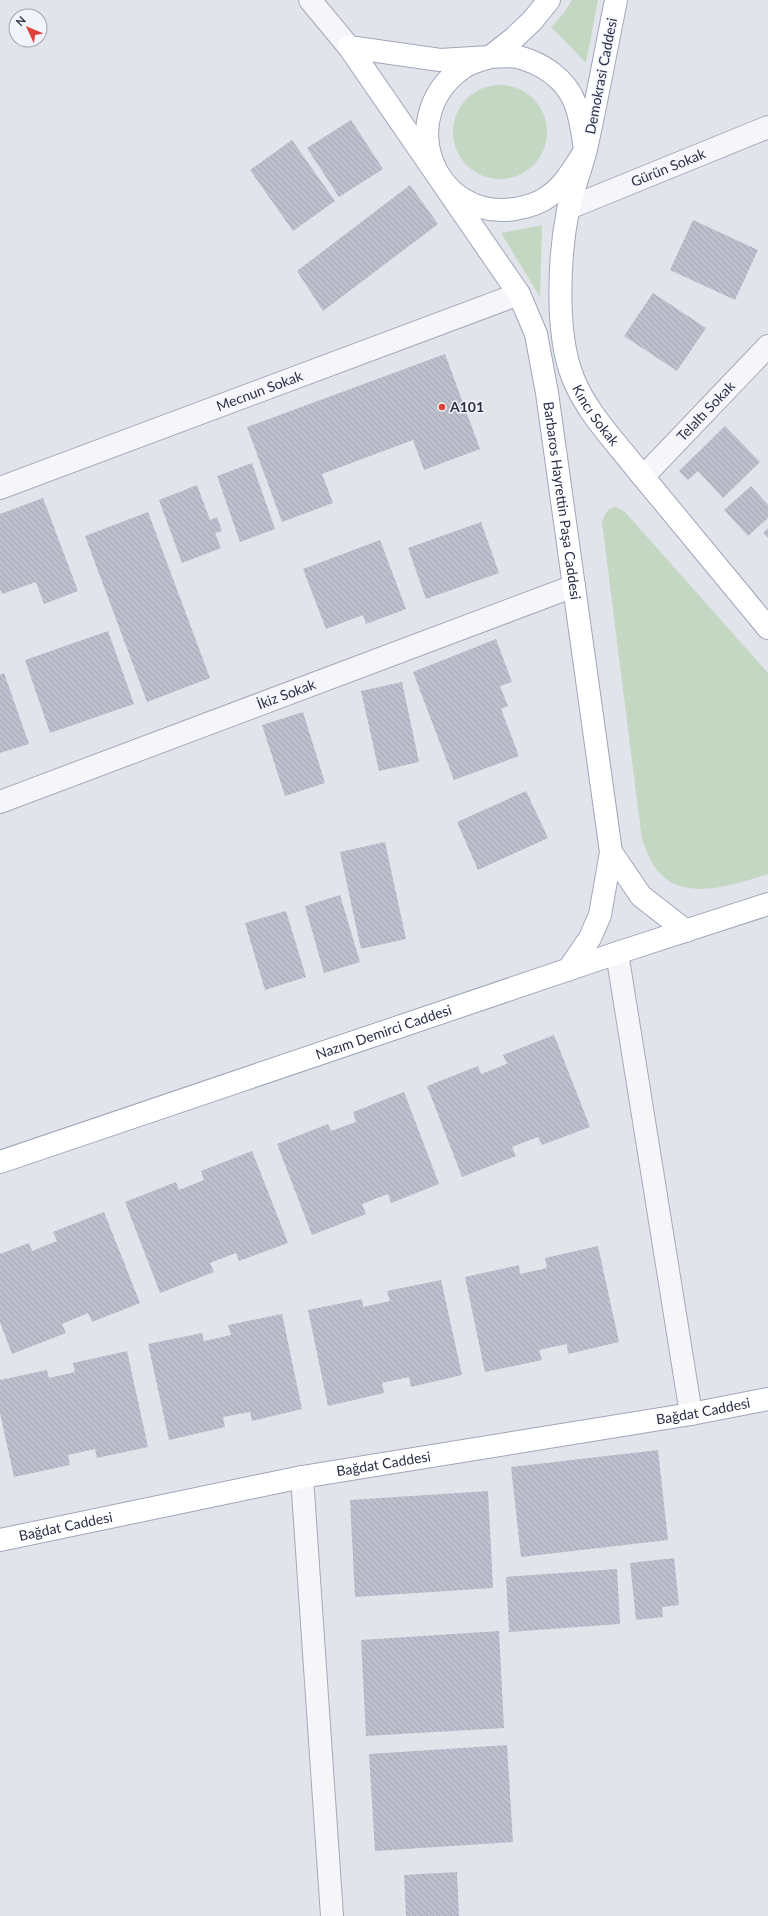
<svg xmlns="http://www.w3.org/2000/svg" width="768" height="1916" viewBox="0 0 768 1916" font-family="Lato,sans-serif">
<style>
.grass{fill:#c4d7c2}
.building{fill:url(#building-back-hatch)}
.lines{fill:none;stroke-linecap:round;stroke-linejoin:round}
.minor-casing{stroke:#a6aab7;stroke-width:24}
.major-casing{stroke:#a0a6b9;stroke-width:24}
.minor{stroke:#f6f6fa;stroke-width:22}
.major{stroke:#fff;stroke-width:22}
.poi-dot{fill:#dc413c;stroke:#f2f4f9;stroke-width:1.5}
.labels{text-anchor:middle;stroke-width:3;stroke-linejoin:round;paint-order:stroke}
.street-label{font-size:14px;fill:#282e46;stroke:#f2f4f9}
.poi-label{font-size:14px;font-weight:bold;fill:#282e46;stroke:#f2f4f9;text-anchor:start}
</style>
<defs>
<pattern id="building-back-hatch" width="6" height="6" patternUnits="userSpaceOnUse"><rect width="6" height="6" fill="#bcbfcc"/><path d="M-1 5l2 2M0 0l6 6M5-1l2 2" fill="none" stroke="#a2a4b1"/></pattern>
</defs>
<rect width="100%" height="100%" fill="#e2e4ec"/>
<!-- grass -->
<path class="grass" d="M572 0H598L586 63 551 27 564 13Z
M453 132a47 47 0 1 1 94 0a47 47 0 1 1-94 0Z
M542 225 540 297 501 233Z
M616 507 625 512 768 673V874C731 885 678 906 652 863 648 856 646 848 642 840L602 522C605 514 607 508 616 507Z"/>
<!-- building -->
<path class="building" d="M351 120 383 169 339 197 307 148Z
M292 140 335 201 293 231 250 170Z
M410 185 438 224 323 311 297 271Z
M693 220 758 250 735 300 670 270Z
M653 293 706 328 677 371 624 336Z
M445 354 480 449 424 470 413 440 322 474 333 503 282 522 247 427Z
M725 426 760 462 723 498 698 471 688 480 679 471Z
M252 463 275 529 240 542 217 476Z
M197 485 210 520 217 517 222 531 215 533 221 548 182 563 159 500Z
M751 486 768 505V518L748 536 724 510Z
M43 498 78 591 44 604 36 582 2 594 0 589V514Z
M148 512 210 678 147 702 85 536Z
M481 522 499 573 426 599 408 548Z
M768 528V538L763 533Z
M380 540 406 609 366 624 363 615 326 629 303 569Z
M108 631 134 704 50 733 25 660Z
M496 639 512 682 500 686 508 706 501 709 519 756 454 780 413 672Z
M4 673 29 744 0 753V675Z
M402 682 419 762 379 771 361 691Z
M303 712 325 783 285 796 262 725Z
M526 791 548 838 478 870 457 822Z
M385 842 406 939 361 949 340 852Z
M340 895 360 962 324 973 305 906Z
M286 911 306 977 265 990 245 923Z
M554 1035 590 1127 542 1145 538 1137 512 1147 516 1156 462 1177 427 1086 478 1066 481 1074 507 1064 503 1055Z
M404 1092 439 1184 391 1203 388 1194 362 1204 366 1214 312 1235 277 1144 328 1124 331 1131 356 1122 353 1112Z
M252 1151 288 1243 239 1261 236 1253 210 1263 214 1272 160 1293 125 1202 176 1182 179 1190 204 1180 201 1171Z
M104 1212 140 1303 92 1322 88 1313 62 1324 66 1333 12 1354 0 1322V1254L29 1243 32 1251 57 1241 53 1232Z
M598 1246 619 1342 568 1354 567 1344 539 1350 542 1360 485 1372 465 1277 519 1265 520 1274 547 1268 545 1258Z
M441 1280 462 1375 411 1387 409 1377 382 1383 384 1393 328 1406 308 1310 362 1299 363 1307 390 1301 387 1291Z
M282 1314 302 1409 252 1421 250 1412 223 1417 225 1427 169 1440 148 1344 202 1333 204 1341 231 1335 228 1325Z
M127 1351 148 1447 97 1458 95 1449 68 1455 70 1465 14 1477 0 1413V1380L47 1370 49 1378 75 1372 73 1363Z
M658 1450 668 1540 521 1557 511 1467Z
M488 1491 493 1588 355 1597 350 1500Z
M674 1558 679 1605 662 1607 663 1617 636 1620 630 1563Z
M617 1569 620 1624 509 1632 506 1577Z
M499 1631 504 1728 366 1736 361 1640Z
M507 1745 513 1842 375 1851 369 1754Z
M457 1872 459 1916H406L404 1875Z"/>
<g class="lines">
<defs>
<g id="minor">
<path d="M310 0 349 47"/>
<path id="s1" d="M569 208 768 127"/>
<path id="s2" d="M643 477 768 346"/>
<path id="s3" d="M0 488 519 294"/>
<path id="s4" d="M0 802 574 586"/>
<path d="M617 953 691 1414"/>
<path d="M302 1477 332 1916"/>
</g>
<g id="major">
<path id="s5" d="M616 0C606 50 597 99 586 149 581 169 573 189 568 210 559 257 555 333 573 378 586 411 613 439 635 467 679 521 724 574 768 628"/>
<path id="s6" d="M349 47 519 294 536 334 547 393 611 852 600 915 590 938 568 970"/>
<path d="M349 47 440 60 490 57 514 38 532 21 549 0"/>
<path d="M490 57C499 57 509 55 518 57 542 63 566 79 575 103 581 118 583 135 585 151 575 166 565 185 549 196 540 203 527 207 515 209 431 221 394 114 464 67 472 62 482 60 490 57Z"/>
<path d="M611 852 641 896 686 931"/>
<path id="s7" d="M0 1162 617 953 768 904"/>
<path id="s8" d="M0 1540 302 1477 691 1414 768 1399"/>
</g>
</defs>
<!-- minor casing -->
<use href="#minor" class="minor-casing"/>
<!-- major casing -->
<use href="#major" class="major-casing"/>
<!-- minor -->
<use href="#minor" class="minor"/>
<!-- major -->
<use href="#major" class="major"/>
</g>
<!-- markers -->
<circle class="poi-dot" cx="442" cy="407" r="4"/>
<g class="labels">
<!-- street labels -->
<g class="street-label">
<text transform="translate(601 76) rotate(-79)" y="5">Demokrasi Caddesi</text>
<text dy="5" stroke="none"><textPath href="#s1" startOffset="107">Gürün Sokak</textPath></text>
<text dy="5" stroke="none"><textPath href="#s3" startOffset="277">Mecnun Sokak</textPath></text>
<text dy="5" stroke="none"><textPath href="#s2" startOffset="91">Telaltı Sokak</textPath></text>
<text dy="5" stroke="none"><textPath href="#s5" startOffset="429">Kıncı Sokak</textPath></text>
<text dy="5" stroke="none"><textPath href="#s6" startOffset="512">Barbaros Hayrettin Paşa Caddesi</textPath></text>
<text dy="5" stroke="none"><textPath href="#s4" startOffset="306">İkiz Sokak</textPath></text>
<text dy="5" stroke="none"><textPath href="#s7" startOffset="405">Nazım Demirci Caddesi</textPath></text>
<text dy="5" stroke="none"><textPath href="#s8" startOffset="715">Bağdat Caddesi</textPath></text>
<text dy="5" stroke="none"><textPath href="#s8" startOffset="391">Bağdat Caddesi</textPath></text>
<text dy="5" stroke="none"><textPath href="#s8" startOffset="67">Bağdat Caddesi</textPath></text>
</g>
<!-- poi labels -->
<g class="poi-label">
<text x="450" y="412">A101</text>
</g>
</g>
<!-- north arrow -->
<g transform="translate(28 28) rotate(314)"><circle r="19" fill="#f2f4f9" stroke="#a1a5b1"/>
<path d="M0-3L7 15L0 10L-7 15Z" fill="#dc413c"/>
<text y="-6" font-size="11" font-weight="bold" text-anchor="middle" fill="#282e46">N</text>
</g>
</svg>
